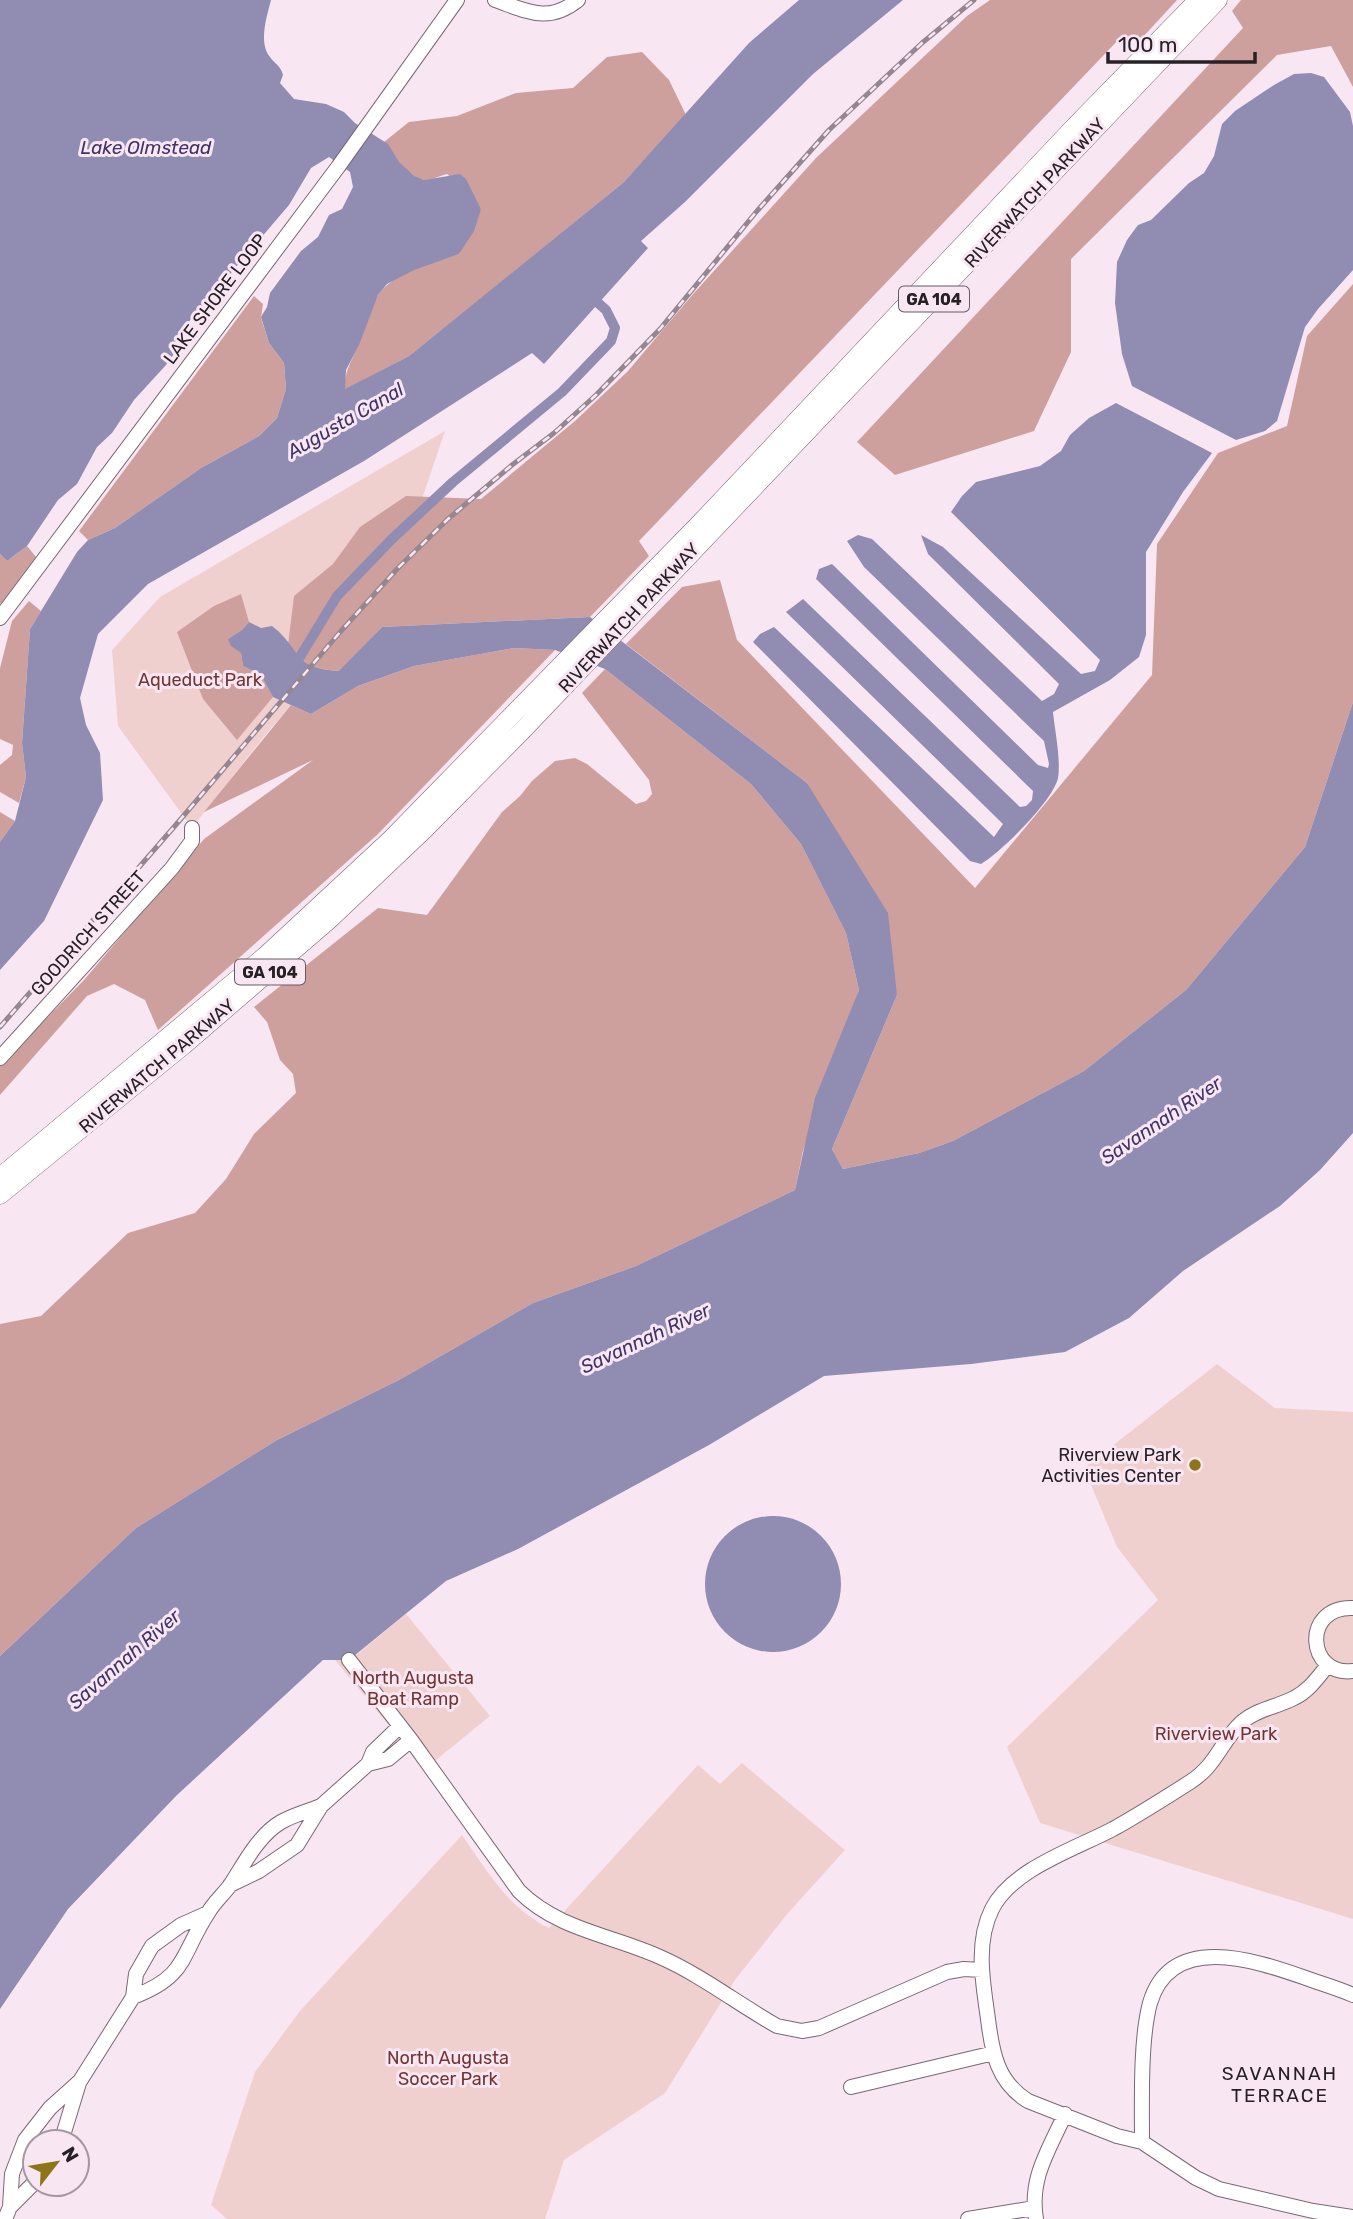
<svg xmlns="http://www.w3.org/2000/svg" width="1353" height="2219" viewBox="0 0 1353 2219" font-family="Rubik,sans-serif">
<style>
.green{fill:#f0d0ce}
.forest{fill:#cea09d}
.water{fill:#918cb1}
.lines{fill:none;stroke-linecap:round;stroke-linejoin:round}
.canal{stroke:#918cb1;stroke-width:10}
.minor-casing{stroke:#786873;stroke-width:16}
.major-casing{stroke:#786873;stroke-width:19}
.minor{stroke:#fff;stroke-width:14}
.major{stroke:#fff;stroke-width:18}
.rail-casing{stroke:#958791;stroke-width:5}
.rail{stroke:#f9e6f3;stroke-width:2.5;stroke-dasharray:8;stroke-linecap:butt}
.poi-dot{fill:#8e751a;stroke:#f9e6f3;stroke-width:2.5}
.labels{text-anchor:middle;stroke-width:6;stroke-linejoin:round;paint-order:stroke}
.shield{fill:#f9e6f3;stroke:#665b63;stroke-width:2}
.shield-label{font-size:16px;font-weight:bold;fill:#272025}
.street-label{font-size:18px;fill:#272025;stroke:#f9e6f3}
.park-label{font-size:18px;fill:#713533;stroke:#f9e6f3}
.poi-label{font-size:18px;fill:#272025;stroke:#f9e6f3;text-anchor:end}
.water-label{font-size:19px;font-style:italic;fill:#3f3466;stroke:#f9e6f3}
.neighbourhood-label{font-size:19px;letter-spacing:2px;fill:#272025;stroke:#f9e6f3}
</style>
<rect width="100%" height="100%" fill="#f9e6f3"/>
<!-- green -->
<path class="green" d="M445 431 422 499 348 639 266 734 192 828 118 726 112 650 160 597Z
M1217 1364 1275 1408 1353 1412V1919L1040 1823 1007 1747 1158 1600 1117 1547 1084 1468Z
M406 1614 490 1716 425 1769 335 1660H350Z
M742 1763 845 1850 788 1913 735 1980 665 2093 564 2160 545 2219H227L211 2205 255 2072 300 2011 462 1835C488 1872 507 1907 549 1928L698 1765 720 1784Z"/>
<!-- forest -->
<path class="forest" d="M990 0H1177L1142 38 1122 36 639 541 649 556 590 617 382 627 340 671C315 670 303 664 288 645L294 596 333 564 360 527 406 496 481 499 575 421 628 371 694 293 816 158 967 16Z
M1241 0H1353V87L1331 46 1277 55 1071 259V352L1034 431 895 475 857 442 1243 28 1232 11Z
M642 52 669 80 686 115 624 182 496 286 409 356 344 390C346 366 351 364 359 343 365 328 369 311 377 297 391 273 434 262 459 254L481 209 473 195 447 174C440 176 431 180 425 180 407 179 393 154 384 142L409 122 457 116 516 93 573 88 607 57Z
M1353 284V702L1305 847 1186 990 1084 1071 953 1141 919 1153 843 1169 832 1149 897 995 807 783 626 644 682 587 720 580 737 640 975 888 1152 675 1157 544 1218 453 1287 426 1307 336Z
M254 296 263 304 261 318 269 343 284 363 286 389 277 418 259 436 201 468 115 528 88 540 79 531Z
M27 546 36 557 2 605 0 603V554L7 561Z
M241 594 249 622 242 630 228 639 241 653 243 666 261 675 273 697 237 740 203 699 177 632 214 606Z
M29 601 41 611 30 629 22 743 26 777 19 803 0 792V765L12 755 13 745 0 739V668L12 621Z
M514 648 555 650 378 834 158 1030 145 1000 114 984 87 996 0 1095V1066L84 980 204 839 313 760 204 812 291 705 311 714 358 686 414 666Z
M605 669 751 784 801 844 846 933 859 990 803 1151 795 1190 636 1266 533 1303 399 1380 277 1440 136 1528 0 1656V1324L41 1316 128 1233 195 1213 226 1179 254 1134 296 1093 293 1074 280 1060 267 1022 254 1007 378 908 427 915 502 812 520 796 532 781 555 761 575 758 587 764 636 804 646 801 652 794 649 780 582 693Z
M0 812 15 821 0 842Z"/>
<!-- water -->
<path class="water" d="M0 0H271C267 16 258 43 270 57 275 64 281 66 283 75L280 83 294 99 326 104 344 112 355 123 388 144 399 162 414 176 424 180 460 174 466 179 481 209 474 231 459 254 414 270 387 284 378 295 359 345 346 370 345 389 409 356 624 182 749 43 799 0H903L813 74 685 202 641 241 648 248 544 364 532 353 364 461 148 584 98 634 80 698 86 725 100 753 103 800 44 921 0 970V842L15 821 26 777 22 743 30 629 77 552 88 540 115 528 201 468 259 436 277 418 286 389 284 363 269 343 261 317 267 307 270 293 301 251 318 237 329 215 342 209 353 187 350 172 329 157 311 168 289 205 220 286 202 313 190 320 186 337 166 365 134 400 112 433 97 447 77 484 58 500 27 546 7 561 0 554Z
M1311 73 1324 77 1350 112 1353 126V270L1318 309 1305 327 1277 421 1265 431 1236 440 1132 386 1122 354 1115 303 1117 262 1127 240 1138 225 1151 220 1189 183 1204 173 1214 156 1222 124 1235 111 1274 85 1294 74Z
M1116 403 1212 453 1183 492 1146 552V635L1139 657 1110 680 1053 712C1055 732 1061 760 1058 778 1053 801 1001 852 981 864L970 861 753 642 760 634 774 627 994 837 1003 824 786 612 803 599 1020 807 1026 806 1032 800 1033 791 816 579 819 569 832 564 1038 765 1048 768 1049 764 1044 741 864 567 847 541 858 535 872 539 1042 701 1054 694 1059 684 928 554 921 535 943 547 1081 674 1095 671 1100 660 951 512 962 496 976 482 1040 466 1061 451 1070 435 1089 418Z
M590 617 807 783 888 913 897 995 832 1149 843 1169 919 1153 953 1141 1084 1071 1186 990 1305 847 1353 702V1133L1320 1170 1280 1206 1183 1271 1129 1318 1065 1352 971 1364 824 1376 709 1445 518 1549 446 1581 349 1660H323L176 1796 68 1909 0 2009V1656L136 1528 277 1440 399 1380 533 1303 636 1266 795 1190 815 1098 859 990 846 933 801 844 751 784 605 669 555 650 514 648 414 666 358 686 311 714 273 697 261 675 243 666 241 653 231 646 228 639 242 630 249 622 261 628 272 626C302 649 291 668 339 671L382 627Z
M705 1584a68 68 0 1 1 136 0a68 68 0 1 1-136 0Z"/>
<g class="lines">
<!-- canal -->
<path class="canal" d="M292 670 337 596 392 539 453 482 562 392 611 341 615 328 606 310 588 294"/>
<defs>
<path id="minor" d="M495 0C527 11 548 24 578 0
M0 618 338 167 457 0
M0 1058 172 868 192 841V828
M1353 1608C1301 1606 1307 1677 1353 1671
M349 1660 411 1740 519 1891C558 1930 612 1935 660 1957 701 1975 738 2004 777 2026L802 2031 819 2028 947 1972 964 1969 982 1970
M368 1764 388 1759 411 1740
M230 1885 259 1871 297 1845 321 1806 368 1764 373 1752 400 1726
M1353 1995C1337 1988 1319 1983 1303 1977 1254 1960 1171 1932 1150 2003 1140 2040 1142 2103 1142 2142L1196 2178 1219 2189 1313 2211 1353 2217
M133 1997C188 1976 180 1956 208 1913 214 1902 224 1894 231 1884 245 1862 259 1835 281 1822 293 1815 308 1811 321 1806
M851 2087 994 2053
M61 2142 79 2083
M1142 2142 1117 2136 1028 2101C997 2082 992 2052 988 2019 983 1983 975 1943 992 1909 1012 1869 1075 1849 1113 1829 1140 1814 1165 1798 1190 1782 1217 1765 1221 1741 1242 1722 1257 1709 1277 1707 1294 1698 1309 1691 1318 1677 1328 1665
M10 2207 35 2182
M5 2219 10 2207 12 2174 25 2140 50 2108 80 2081 133 1997 136 1974 152 1946 181 1925 208 1913
M968 2219 1034 2208
M1036 2219C1029 2178 1049 2150 1065 2114"/>
<path id="major" d="M0 1177 265 956 391 839 700 523 1075 126 1198 0
M0 1195 184 1045 329 920 424 830 523 730 1218 0"/>
</defs>
<!-- minor casing -->
<use href="#minor" class="minor-casing"/>
<!-- major casing -->
<use href="#major" class="major-casing"/>
<!-- minor -->
<use href="#minor" class="minor"/>
<!-- major -->
<use href="#major" class="major"/>
<defs>
<path id="rail" d="M0 1027 174 827 341 631 398 568 448 519 512 465 554 433 596 395 660 329 757 211 829 130 922 43 974 0"/>
</defs>
<!-- rail casing -->
<use href="#rail" class="rail-casing"/>
<!-- rail -->
<use href="#rail" class="rail"/>
</g>
<!-- markers -->
<circle class="poi-dot" cx="1195" cy="1465" r="7"/>
<g class="labels">
<!-- shield labels -->
<g class="shield">
<rect x="899" y="286.5" width="70" height="25" rx="5"/>
<rect x="235" y="959.5" width="70" height="25" rx="5"/>
</g>
<g class="shield-label">
<text x="934" y="305">GA 104</text>
<text x="270" y="978">GA 104</text>
</g>
<!-- street labels -->
<g class="street-label">
<text transform="translate(1035 193) rotate(-47)" y="6">RIVERWATCH PARKWAY</text>
<text transform="translate(215 299) rotate(-53)" y="6">LAKE SHORE LOOP</text>
<text transform="translate(629 618) rotate(-47)" y="6">RIVERWATCH PARKWAY</text>
<text transform="translate(88 933) rotate(-48)" y="6">GOODRICH STREET</text>
<text transform="translate(157 1066) rotate(-40)" y="6">RIVERWATCH PARKWAY</text>
</g>
<!-- park labels -->
<g class="park-label">
<text x="200" y="686">Aqueduct Park</text>
<text x="413" y="1684">North Augusta<tspan x="413" dy="21">Boat Ramp</tspan></text>
<text x="1216" y="1740">Riverview Park</text>
<text x="448" y="2064">North Augusta<tspan x="448" dy="21">Soccer Park</tspan></text>
</g>
<!-- poi labels -->
<g class="poi-label">
<text x="1181" y="1461">Riverview Park<tspan x="1181" dy="21">Activities Center</tspan></text>
</g>
<!-- water labels -->
<g class="water-label">
<text x="146" y="154">Lake Olmstead</text>
<text transform="translate(345 420) rotate(-30)" y="7">Augusta Canal</text>
<text transform="translate(1161 1120) rotate(-34)" y="7">Savannah River</text>
<text transform="translate(645 1338) rotate(-25)" y="7">Savannah River</text>
<text transform="translate(124 1659) rotate(-41)" y="7">Savannah River</text>
</g>
<!-- neighbourhood labels -->
<g class="neighbourhood-label">
<text x="1280" y="2080">SAVANNAH<tspan x="1280" dy="22">TERRACE</tspan></text>
</g>
</g>
<!-- north arrow -->
<g transform="translate(56 2163) rotate(59)"><circle r="33" fill="#f9e6f3" stroke="#a597a1" stroke-width="2"/>
<path d="M0-5L12 26L0 18L-12 26Z" fill="#8e751a"/>
<text y="-10" font-size="19" font-weight="bold" text-anchor="middle" fill="#272025">N</text>
</g>
<!-- scale -->
<path d="M1108 52v10h147v-10" fill="none" stroke="#272025" stroke-width="3.5"/>
<text x="1118" y="52" font-size="21" fill="#272025" stroke="#f9e6f3" stroke-width="5" paint-order="stroke">100 m</text>
</svg>
